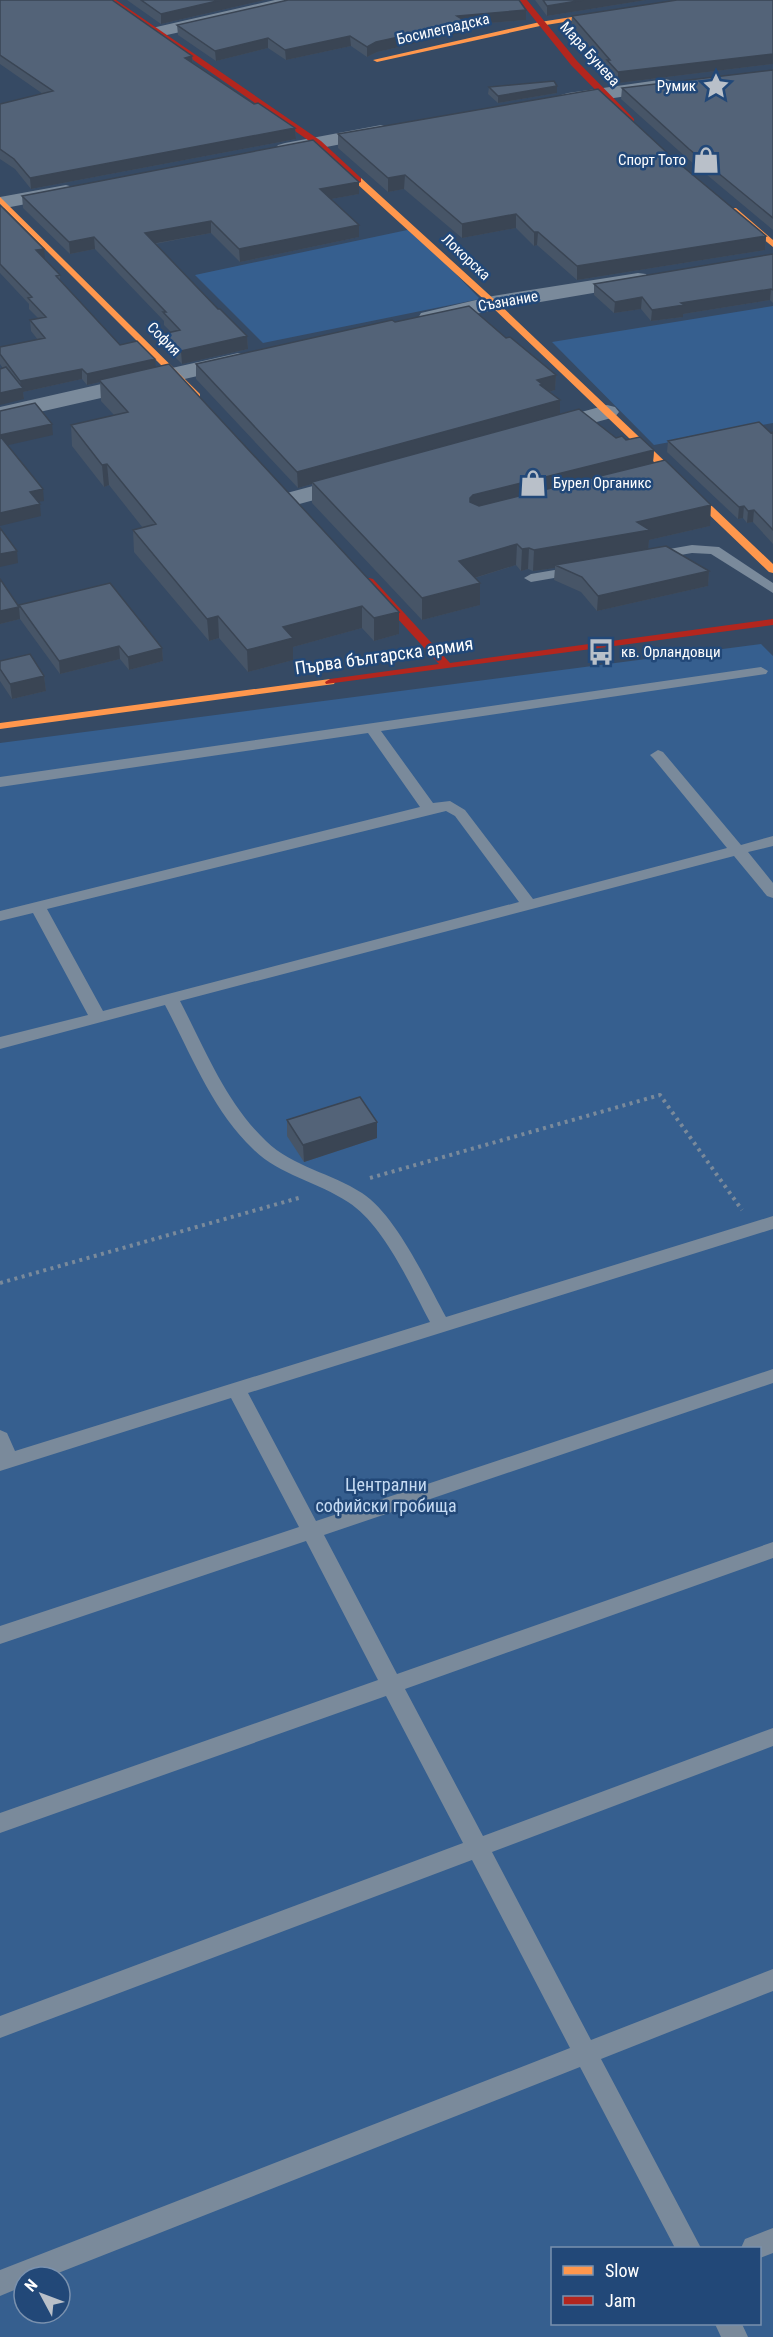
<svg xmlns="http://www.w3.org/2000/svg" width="773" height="2337" viewBox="0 0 773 2337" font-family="'Roboto Condensed',sans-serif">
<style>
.green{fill:#365f8f;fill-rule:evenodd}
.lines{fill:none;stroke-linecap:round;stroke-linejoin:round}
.path{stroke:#7a8a9b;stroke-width:4;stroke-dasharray:3 4.5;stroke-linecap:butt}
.lane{fill:#7a8a9b;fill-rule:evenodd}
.street{fill:#7a8a9b;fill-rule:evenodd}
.slow{fill:#ff974d;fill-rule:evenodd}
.jam{fill:#b3261e;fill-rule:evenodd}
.wall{fill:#475567}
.shaded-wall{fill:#3a4554}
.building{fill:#536378;stroke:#3a4554;stroke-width:1.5}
.labels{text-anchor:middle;stroke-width:5;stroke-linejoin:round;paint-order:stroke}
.far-street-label{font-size:15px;fill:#fff;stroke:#224878}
.far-poi-label{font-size:15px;fill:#fff;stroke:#224878;text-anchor:end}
.street-label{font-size:18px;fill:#fff;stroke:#224878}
.park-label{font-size:18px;fill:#c6dbf3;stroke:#224878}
</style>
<rect width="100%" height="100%" fill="#364a64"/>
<!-- green -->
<path class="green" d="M412 229 480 299 263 343 195 275Z
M773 306V423L654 445 552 342Z
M761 644 773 656V2337H0V743ZM552 2248H760V2324H552ZM24 2277H60V2313H24Z"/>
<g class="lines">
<!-- path -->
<path class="path" d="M370 1178 660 1095 742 1210
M0 1283 302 1197"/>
<!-- lane -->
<path class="lane" d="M692 545 719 547 773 583V593L711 554 692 553 652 560 645 556 652 552Z
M578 566 585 570 583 573 531 582 524 578 531 574Z
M761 667 768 671 766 674 381 731 433 803 450 801 465 810 533 899 727 848 653 758 650 755 658 750 663 752 741 845 773 836V846L748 852 773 883V898L767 896 734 856 180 1001C205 1049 226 1103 266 1141 293 1167 331 1173 362 1193 396 1215 426 1281 446 1317L773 1216V1229L248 1393 316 1521 773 1369V1383L324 1535 397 1674 773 1542V1558L405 1689 483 1836 773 1728V1746L492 1852 591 2040 773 1969V1991L601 2059 701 2248H675L580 2067 48 2277H24V2286L0 2296V2270L570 2048 472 1860 0 2038V2016L463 1843 386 1696 0 1833V1813L378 1680 306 1541 0 1644V1626L299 1527 231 1398 0 1471V1430L7 1433 15 1451 430 1322C410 1285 384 1225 348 1202 318 1182 279 1175 253 1149 212 1110 191 1054 165 1005L0 1049V1037L88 1015 33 913 0 921V911L420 807 368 733 0 787V777ZM446 811 455 816 519 902 103 1011 47 909Z
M773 2228V2253L760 2258V2248H741L745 2239Z
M715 2324H742L748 2337H721Z"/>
<!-- street -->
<path class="street" d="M275 0H308L305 4 158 37 152 36 149 32 152 28Z
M666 79 673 81 675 85 673 89 568 105 561 103 558 99 561 95 568 93Z
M381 125 388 127 391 131 388 135 285 155 278 153 275 149 278 145 285 143Z
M66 185 73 187 76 191 73 195 0 209V197Z
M638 273 646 274 649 279 646 284 493 310 429 325 421 323 418 318 421 313 493 296Z
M238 353 246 355 249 360 246 365 0 421V407Z
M607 405 615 407 619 412 615 417 545 436 537 434 533 429 537 424Z
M354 475 362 477 366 482 362 487 292 506 283 504 280 499 283 494Z"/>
<!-- slow -->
<path class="slow" d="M680 0H698L540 26 377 62 373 60 540 22Z
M355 178H361L496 301 773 564V573L769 572 490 305 355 182Z
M0 197 200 394V398H194L0 204Z
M730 208H736L773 240V247L730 212Z
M330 679 335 682 334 684 0 729V723Z"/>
<!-- jam -->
<path class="jam" d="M107 0H116L321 141 361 178V182H355L315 145Z
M519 0H527L577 61 634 119V123H628L571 65Z
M369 578 373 579 450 663 773 619V625L326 684 325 682 330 679 439 664 365 583V579Z"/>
</g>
<!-- wall -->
<path class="wall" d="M0 0 192 56 193 63 254 104 295 128 296 139 31 189 15 169 0 159V104L43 94 0 64Z
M127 0H265L161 24Z
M535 0H646L547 16Z
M773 0V64L618 83 606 70 607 66 571 26 572 16Z
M526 10V20L466 25V32L377 52 367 57 351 46 286 60 268 48 216 61 178 35 177 25Z
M773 70V230L688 159 621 99 622 88Z
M557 86V93L498 103 488 94 489 87Z
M338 134 675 160 766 236 765 250 577 280 537 245 534 246 516 228 462 238 404 189 388 192 338 148Z
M359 182V194L331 199 359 225V237L240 262 211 233 155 244 218 309 247 336 248 349 182 364 164 346 163 334 171 332 164 325V321L95 249 70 254 23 208 22 196Z
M0 205 45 259 60 275V280L120 345 155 359V367L399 634 374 641 362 628 293 647V660L248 672 219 638 209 641 134 552 133 530 143 528 109 485 104 487 72 446 71 425 114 415 101 401 100 382 87 385 82 379 23 392 24 399 0 364V347L38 340 31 331 30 320 38 318 29 309V304L0 273Z
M773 254V303L770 300 683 314V317L651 321 641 309 614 313 594 295V284Z
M395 322 506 338 556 375 555 390 549 392 560 414 616 438 654 450 653 463 710 526 649 540 648 549 709 571 708 586 597 611 581 592 554 580 555 568 533 571 528 569 521 571 516 565 475 578 480 583V605L422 620 312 503V484L298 488 196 379V364Z
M773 432V544L753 522 747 523 743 518 738 519 667 452 668 441Z
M0 579 19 606 162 648 163 661 129 670 120 659 60 674 20 619 0 624Z
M0 661 44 676 46 691 12 699 0 681Z
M287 1120 377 1122V1138L304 1162 287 1136Z"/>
<!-- shaded-wall -->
<path class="shaded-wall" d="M221 0H265L161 24V14Z
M583 0H646L547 16V6Z
M526 10V20L466 25V32L377 52 367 57V47L376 42 457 16Z
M350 36 351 46 286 60 285 50Z
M268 38V48L216 61 215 51Z
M773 54V64L618 83V72Z
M192 56 193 67 185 58Z
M557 86V93L498 103V96Z
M295 128 296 139 31 189 30 178Z
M405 175 404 189 388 192V178Z
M359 182V194L320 201V189Z
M516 214V228L462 238V224Z
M211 221V233L146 245 145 233Z
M359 225V237L240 262 239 249Z
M534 232H538L537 245 534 246Z
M766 236 765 250 577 280V266Z
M94 237 95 249 70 254 69 242Z
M44 249 45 259 36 250Z
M771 289 770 300 683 314V317L651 321 652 310 681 303Z
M642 297 641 309 614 313 615 302Z
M247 336 248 349 182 364 181 351Z
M155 359 156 370 99 380 100 382 87 385V374Z
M82 369V379L23 392 24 399 0 405V393L21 388 20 381Z
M556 375 555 390 542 394 537 380Z
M560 400V416L312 482V484L298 488 297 472Z
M52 424 53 435 0 447V435Z
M654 450 652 471 472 516 470 498 473 495Z
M107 464 109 485 104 487 102 465Z
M43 489 44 501 31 503 30 492Z
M40 504 41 516 0 526V513Z
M711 505 710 526 649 540 648 551 555 565V568L533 571 534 550 637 522Z
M744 506 743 518 738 519 739 507Z
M754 510 753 522 747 523 748 511Z
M517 544 516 565 458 583 459 561Z
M529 548 528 569 521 571 522 549Z
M17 551 18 563 0 567V554Z
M709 571 708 586 597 611 598 596Z
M480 583V605L422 620V598Z
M362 606V628L293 647V660L248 672 247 650 283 627Z
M19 607 20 619 0 624V611Z
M399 612V634L374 641V618Z
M218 616 219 638 209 641 207 619Z
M119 646 120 659 60 674 59 661Z
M162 648 163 661 129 670 128 657Z
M44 676 46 691 12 699 10 684Z
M377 1122V1138L304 1162 303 1145Z"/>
<!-- building -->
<path class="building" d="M0 0H112L192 56 185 58 254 104 258 103 295 128 30 178 14 159 0 149V104L53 91 0 55Z
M141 0H221L161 14Z
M288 0H519L526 10 457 16 467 22 376 42 367 47 350 36 285 50 268 38 215 51 177 25Z
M543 0H583L547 6Z
M677 0H773V54L618 72 607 60H610L572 16Z
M773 70V218L689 149 622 88Z
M554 81 557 86 498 96 489 87Z
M598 89 675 160 766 236 577 266 538 232H534L516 214 462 224 405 175 388 178 338 134Z
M313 140 359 182 320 189 359 225 239 249 211 221 145 233 218 309H220L247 336 181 351 163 334 180 330 163 312H166L94 237 69 242 22 196Z
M0 205 44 249 36 250 60 275 56 276 120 345 137 341 155 359 87 374 82 369 20 381 0 354V347L45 338 30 320 46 317 28 298 32 297 0 264Z
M773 254V290L771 289 681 303 684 305 652 310 642 297 615 302 594 284Z
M469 306 506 338 510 337 556 375 537 380 542 384 540 385 560 400 297 472 196 364 392 320 395 322Z
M169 364 399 612 374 618 362 606 283 627 293 638 247 650 218 616 207 619 133 530 156 524 107 464 102 465 71 425 128 412 99 380Z
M6 367 23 388 0 393V369Z
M35 403 52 424 0 435V411Z
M579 409 616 438 622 436 626 440 640 437 654 450 473 495 470 498V502L479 506 665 460 711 505 637 522 650 530 534 550 529 548 522 549 517 544 459 561 480 583 422 598 312 482Z
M759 422 771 433 773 432V530L754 510 748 511 744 506 739 507 668 441Z
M0 436 43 489 30 492 40 504 0 513Z
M0 528 17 551 0 554Z
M666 546 709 571 598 596 582 577 555 565Z
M0 579 19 607 0 611Z
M110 583 162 648 128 657 119 646 59 661 19 605Z
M30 654 44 676 10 684 0 669V661Z
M360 1097 377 1122 303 1145 287 1120Z"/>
<!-- icons -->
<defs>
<symbol id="sight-bare" viewBox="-9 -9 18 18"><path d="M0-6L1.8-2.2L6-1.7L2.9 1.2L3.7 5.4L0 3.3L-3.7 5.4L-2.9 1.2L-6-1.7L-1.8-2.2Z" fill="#b9c0c9" stroke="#224878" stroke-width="2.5" paint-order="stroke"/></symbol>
<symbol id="shop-bare" viewBox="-9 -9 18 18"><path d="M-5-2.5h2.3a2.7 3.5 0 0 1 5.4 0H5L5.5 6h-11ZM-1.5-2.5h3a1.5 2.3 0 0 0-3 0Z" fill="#b9c0c9" stroke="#224878" stroke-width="2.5" paint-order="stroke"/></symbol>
<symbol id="bus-bare" viewBox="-9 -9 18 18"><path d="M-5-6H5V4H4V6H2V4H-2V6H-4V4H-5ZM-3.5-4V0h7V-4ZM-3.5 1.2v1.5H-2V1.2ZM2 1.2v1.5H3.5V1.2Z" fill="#b9c0c9" stroke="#224878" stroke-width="2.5" paint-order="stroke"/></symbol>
</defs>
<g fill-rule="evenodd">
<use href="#sight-bare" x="697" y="67" width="38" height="38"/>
<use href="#shop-bare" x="687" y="141" width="38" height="38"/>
<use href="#shop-bare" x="514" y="464" width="38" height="38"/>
<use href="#bus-bare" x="582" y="633" width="38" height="38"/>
</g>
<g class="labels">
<!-- far-street labels -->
<g class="far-street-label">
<text transform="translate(443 29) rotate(-13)" y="5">Босилеградска</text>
<text transform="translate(590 54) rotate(48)" y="5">Мара Бунева</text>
<text transform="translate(466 257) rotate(43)" y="5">Локорска</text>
<text transform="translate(508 301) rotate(-10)" y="5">Съзнание</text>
<text transform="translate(164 339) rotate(45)" y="5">София</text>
</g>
<!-- far-poi labels -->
<g class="far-poi-label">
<text x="696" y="91">Румик</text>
<text x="686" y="165">Спорт Тото</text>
<text x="553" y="488" text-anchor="start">Бурел Органикс</text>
<text x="621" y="657" text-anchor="start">кв. Орландовци</text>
</g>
<!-- street labels -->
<g class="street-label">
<text transform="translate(384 656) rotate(-8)" y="6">Първа българска армия</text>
</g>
<!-- park labels -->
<g class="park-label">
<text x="386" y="1491">Централни<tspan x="386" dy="21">софийски гробища</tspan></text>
</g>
</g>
<!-- legend -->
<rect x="551" y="2247" width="210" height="78" fill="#224878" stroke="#7a91ae" stroke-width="1.5"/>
<rect x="563" y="2266" width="30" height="9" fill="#ff974d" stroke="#7a91ae" stroke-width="1.5"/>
<text x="605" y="2277" font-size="18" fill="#ffffff">Slow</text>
<rect x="563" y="2296" width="30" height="9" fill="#b3261e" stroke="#7a91ae" stroke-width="1.5"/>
<text x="605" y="2307" font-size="18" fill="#ffffff">Jam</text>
<!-- north arrow -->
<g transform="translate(42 2295) rotate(311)"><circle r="28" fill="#224878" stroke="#7a91ae" stroke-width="1.5"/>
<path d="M0-4.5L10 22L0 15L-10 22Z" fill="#b9c0c9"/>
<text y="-9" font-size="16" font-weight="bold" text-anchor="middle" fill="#ffffff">N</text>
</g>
</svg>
